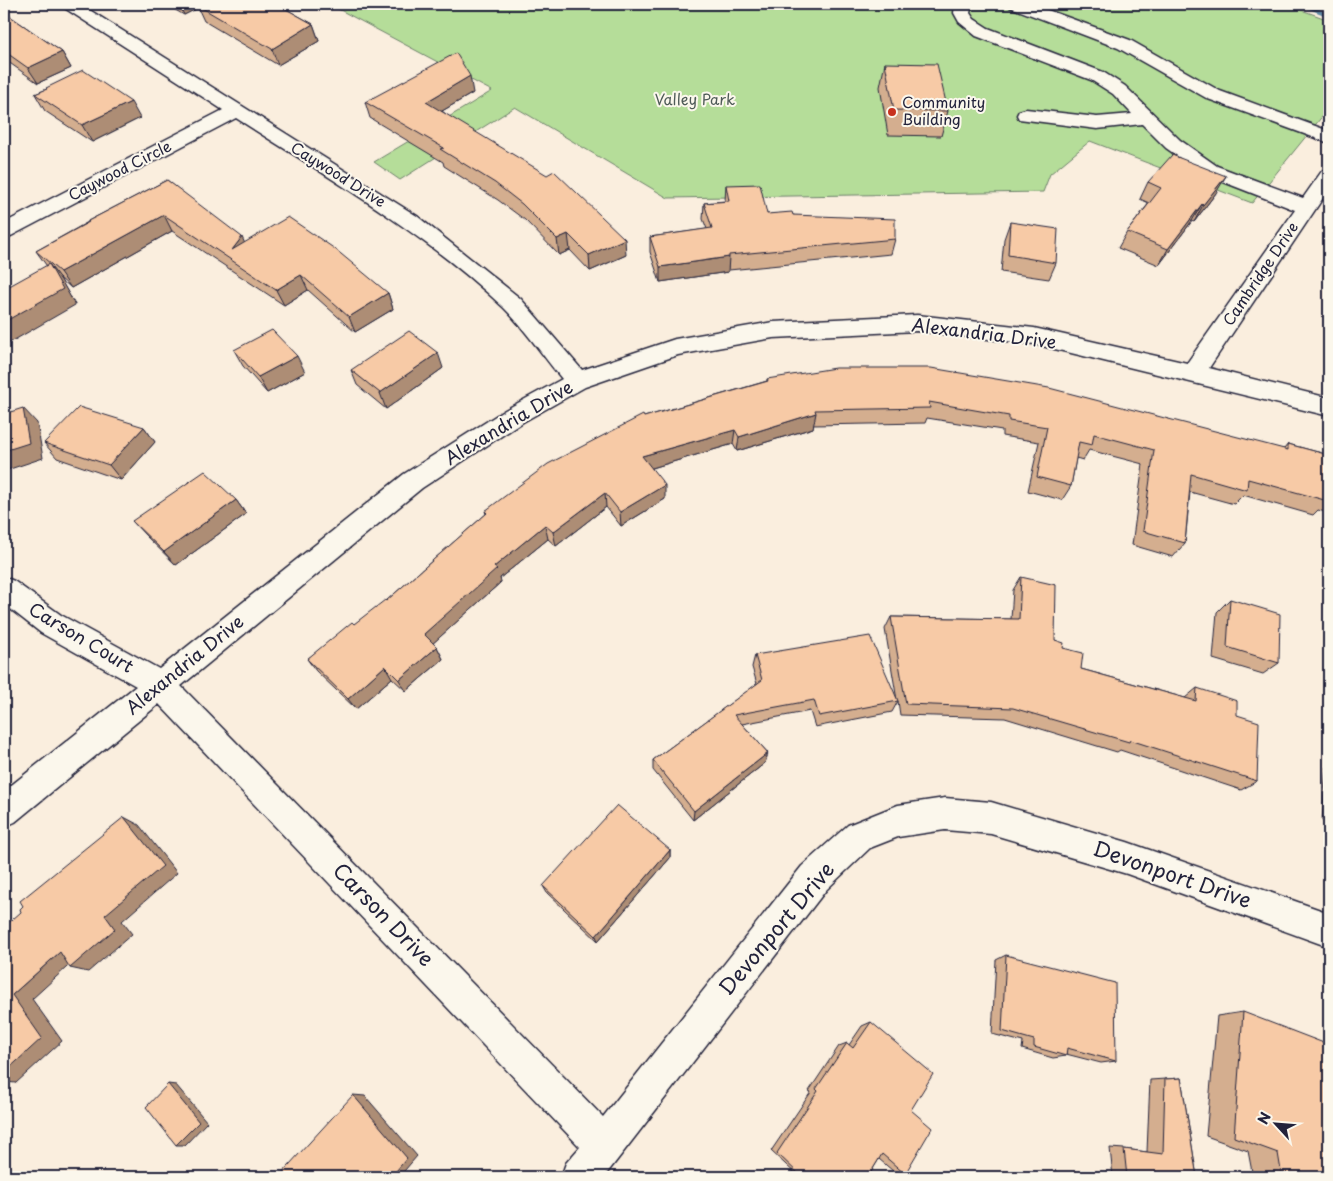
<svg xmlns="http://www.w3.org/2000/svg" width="1333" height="1181" viewBox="0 0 1333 1181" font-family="'Playpen Sans',sans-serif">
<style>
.green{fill:#b5dd99;stroke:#6c806a}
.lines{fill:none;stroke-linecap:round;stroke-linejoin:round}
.stream{fill:#5e87a3;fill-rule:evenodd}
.minor-casing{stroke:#22223b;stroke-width:3}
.minor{fill:#fbf7ec;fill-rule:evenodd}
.wall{fill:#d4ae8f;stroke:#22223b}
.shaded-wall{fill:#ad8d74;stroke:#22223b}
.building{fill:#f7caa6;stroke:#22223b}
.poi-dot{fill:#c8321e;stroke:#fbf7ec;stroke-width:2}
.labels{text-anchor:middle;stroke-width:4;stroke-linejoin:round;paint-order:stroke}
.far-park-label{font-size:15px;fill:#4e5a57;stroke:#fbf7ec}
.far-poi-label{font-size:15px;fill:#22223b;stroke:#fbf7ec;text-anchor:start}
.far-street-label{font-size:15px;fill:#22223b;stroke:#fbf7ec}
.street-label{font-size:18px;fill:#22223b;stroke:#fbf7ec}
.near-street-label{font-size:21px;fill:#22223b;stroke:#fbf7ec}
</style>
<rect width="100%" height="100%" fill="#faeede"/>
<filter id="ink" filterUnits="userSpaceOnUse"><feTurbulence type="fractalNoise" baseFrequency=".02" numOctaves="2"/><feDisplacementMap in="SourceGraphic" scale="10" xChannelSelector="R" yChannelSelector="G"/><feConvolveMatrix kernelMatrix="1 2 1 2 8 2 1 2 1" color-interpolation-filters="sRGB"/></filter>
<g filter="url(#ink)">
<!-- green -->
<path class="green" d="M329 4H1285L1329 20V108L1252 203 1090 141 1050 174 1043 192 668 198 515 107 400 180 374 162 492 91Z"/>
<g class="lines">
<!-- stream -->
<path class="stream" d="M1297 4H1305L1329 13V17Z"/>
<defs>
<path id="minor" d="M61 4H80L417 216 521 299 582 370 675 339 773 322 917 315 1034 328 1187 363 1295 210 1203 174 1166 148 1142 124 1097 129 1019 119 1017 115 1019 111 1026 109 1097 117 1132 114 1113 94 1091 80 976 36 959 22 954 13 955 4H972L970 13 974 19 988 28 1103 72 1125 86 1180 140 1217 166 1303 198 1322 171 1329 169V189L1209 368 1329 398V416L1034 344 917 331 773 338 678 355 585 387 523 422 422 488 181 686 603 1117 802 866 848 825 898 805 945 798 991 802 1127 842 1329 913V947L1127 874 991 834 945 830 898 837 870 848 826 890 604 1177H561L566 1163 580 1147 159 704 15 822 4 827V791L136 686 41 633 4 604V577L14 581 61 615 159 669 404 474 505 410 562 379C543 356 525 329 504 308 425 233 328 177 236 118L11 236 4 238V223L223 110 63 7Z
M1008 4H1031L1130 40 1220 91 1329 131V143L1208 99 1118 48 1010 7Z"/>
</defs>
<!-- minor casing -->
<use href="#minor" class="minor-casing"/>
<!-- minor -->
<use href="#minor" class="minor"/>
</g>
<!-- wall -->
<path class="wall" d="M165 4H277L313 24 319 41 278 65 204 21 198 8 184 15Z
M4 12 62 52 71 68 38 83 4 59Z
M885 63 948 111 941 136 888 135 880 87Z
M46 88 140 118 92 142 45 111 35 94 47 89Z
M473 93 442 111 626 255 590 271 570 250 559 255 525 220 498 200 444 166 443 162 370 118 365 102Z
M167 180 244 243 388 293 393 309 355 332 308 290 284 305 172 231 71 288 59 277 75 305 36 251 88 222V221Z
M1148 182 1216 193 1194 222 1192 221 1159 265 1118 248 1127 232 1149 203 1140 199Z
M726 185 767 214 793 215 895 239 891 254 729 270 728 272 660 282 650 252V237L707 229 703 219 704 203 725 201Z
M1010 222 1056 263 1049 279 1001 272 1004 239Z
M234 350 305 372 267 393 243 366Z
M443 368 386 409 357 385 351 370Z
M767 379 1284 449 1288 444 1329 455V513L1318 510 1313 515 1243 495 1234 504 1190 492 1185 543 1173 557 1132 545 1143 464 1089 450 1083 460 1076 458 1071 486 1062 500 1028 491 1039 442 1002 436V430L927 418 925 423 813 425V428L737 451 733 444 652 468 665 499 621 526 606 507 556 546 548 539 500 578 501 582 433 643 437 647 443 659 406 691 392 678 356 709 316 671 307 659 386 601 486 514 485 511 644 417 767 381Z
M144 427 155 442 121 480 57 458 44 443Z
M236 500 246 514 176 565 145 535 132 521Z
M1021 577 1055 640 1063 648 1081 669 1185 698 1197 688 1237 715 1257 781 1241 790 1120 750 1117 752 1005 718 900 715 898 701 892 712 815 727 810 711 742 724 768 753 765 763 693 820 653 770V760L757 684 752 667 755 655 897 700 885 629 891 617 1011 619 1013 590Z
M1230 599 1279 663 1263 674 1213 659 1217 612Z
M1329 765V823L1322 821 1326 767Z
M670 850V858L598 941 547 893 543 886Z
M1006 955 1116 1061 1101 1063 1066 1054V1056L1053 1058 1022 1049 1023 1042 992 1034 996 960Z
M1243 1012 1329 1177H1253L1248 1151 1206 1136 1217 1016Z
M871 1022 911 1110 905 1174 893 1171 879 1159 868 1177H799L771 1151 811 1092 809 1091 839 1046 847 1043 849 1045 862 1026Z
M1181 1078 1197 1177H1113L1110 1148 1124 1149 1147 1152 1150 1080Z"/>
<!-- shaded-wall -->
<path class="shaded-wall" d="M179 4H208L197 5 198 8 184 15Z
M313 24 319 41 278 65 272 49Z
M62 52 71 68 38 83 28 68Z
M470 76 473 93 430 118 426 102Z
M131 102 140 118 92 142 82 125Z
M1226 176 1216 193 1194 222 1203 205Z
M1202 204 1192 221 1159 265 1168 249Z
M164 215 172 231 71 288 60 272Z
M568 234 570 250 559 255 557 239Z
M242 237 249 253 232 250Z
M625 239 626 255 590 271 589 255Z
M729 257 728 272 660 282V267Z
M49 264 61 280 75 305 4 346V322Z
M301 275 308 290 284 305 276 290Z
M388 293 393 309 355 332 349 317Z
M438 353 443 368 386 409 380 393Z
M297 356 305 372 267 393 258 377Z
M23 408 37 423 43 458 4 471V451Z
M816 413 813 428 737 451 739 437Z
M144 427 155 442 121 480 109 465Z
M735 430 733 444 642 471V456Z
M665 485V499L621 526 620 512Z
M605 493 606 507 556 546 553 532Z
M236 500 246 514 176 565 164 552Z
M545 525 548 539 500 578 501 582 430 646 424 634 494 567Z
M437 647 443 659 406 691 399 680Z
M385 666 392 678 356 709 348 699Z
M768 753 765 763 693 820 694 811Z
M124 817 139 825 177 873 122 921 132 934 88 972 70 968 105 915Z
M670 850V858L598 941 596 936Z
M60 952 78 957 32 999 62 1041 16 1083 4 1082V1073L12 995Z
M168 1084 176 1085 207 1122 185 1145H176Z
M353 1095 365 1096 417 1156 399 1177H391Z
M26 1172 29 1177H4V1173Z"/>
<!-- building -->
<path class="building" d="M199 4H277L313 24 272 49 197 5Z
M4 12 62 52 28 68 4 51Z
M456 53 470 76 426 102 547 175 554 171 625 239 589 255 568 234 557 239 522 204 495 183 440 149 444 148 365 102Z
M885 63 937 64 948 111 894 110Z
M83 70 131 102 82 125 35 94 47 89 46 88Z
M1172 155 1226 176 1203 205 1202 204 1168 249 1127 232 1161 188 1148 182Z
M167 180 242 237 232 250 288 217 335 249 388 293 349 317 301 275 276 290 164 215 60 272 36 251 89 222 88 221Z
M760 184 767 214 792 212 793 215 895 219V239L729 255V257L660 267 650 237 712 228 704 203 729 201 726 185Z
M1010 222 1058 229 1056 263 1008 255Z
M49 264 63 289 4 322V289Z
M272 330 297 356 258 377 234 350Z
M409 331 438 353 380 393 351 370Z
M835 368H931L1049 388 1288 450V444L1329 455V494H1328V501L1248 479 1247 490 1191 474 1185 543 1143 531 1154 450 1094 434 1092 445 1079 442 1071 486 1037 477 1047 427 1009 421V416L929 402 930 408 815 410 816 413 739 437 735 430 642 456 665 485 620 512 605 493 553 532 545 525 494 567 497 569 424 634 437 647 399 680 385 666 348 699 307 659 352 622 354 624 385 600 386 601 487 513 485 511 548 464 643 415 644 417 768 381 767 379Z
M79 407 144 427 109 465 44 443Z
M23 408 29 443 4 451V414Z
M205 471 236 500 164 552 132 521Z
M1021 577 1056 585 1055 640 1064 643 1063 648 1083 653 1081 669 1196 701 1197 688 1237 701V715L1259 722 1257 781 1130 740 1129 742 1013 708 906 704 891 617 1019 619Z
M1230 599 1280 614 1279 663 1227 647Z
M870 636 898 701 819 716 814 700 734 715 768 753 694 811 653 760 762 680 755 655Z
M617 805 670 850 596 936 543 886Z
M124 817 163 866 105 915 115 929 70 968 60 952 12 995 42 1038 4 1073V927L21 912 20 909 23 906 20 901Z
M1006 955 1115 983 1116 1061 1067 1048 1066 1056 1034 1047V1040L1002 1031Z
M1243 1012 1329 1045V1177H1282L1278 1153 1234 1137Z
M871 1022 933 1074 911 1110 932 1128 905 1174 882 1154 868 1177H802L777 1153 818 1091 816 1089 847 1043 853 1048Z
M1181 1078 1197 1177H1127L1124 1149 1163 1154 1165 1079Z
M168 1084 199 1122 176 1145 146 1107Z
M353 1095 407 1158 391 1177H278Z"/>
</g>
<!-- markers -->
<circle class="poi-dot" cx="892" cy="112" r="5"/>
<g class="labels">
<!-- far-park labels -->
<g class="far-park-label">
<text x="695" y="105">Valley Park</text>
</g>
<!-- far-poi labels -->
<g class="far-poi-label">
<text x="902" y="108">Community<tspan x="902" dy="17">Building</tspan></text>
</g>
<!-- far-street labels -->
<g class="far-street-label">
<text transform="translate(120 171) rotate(-27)" y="5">Caywood Circle</text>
<text transform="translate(338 175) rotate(32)" y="5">Caywood Drive</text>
<text transform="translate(1261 274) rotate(-56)" y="5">Cambridge Drive</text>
</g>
<!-- street labels -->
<g class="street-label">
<text transform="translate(984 334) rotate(7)" y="6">Alexandria Drive</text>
<text transform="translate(509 423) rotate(-31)" y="6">Alexandria Drive</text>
<text transform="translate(81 638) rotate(31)" y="6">Carson Court</text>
<text transform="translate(185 665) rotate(-39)" y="6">Alexandria Drive</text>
</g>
<!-- near-street labels -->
<g class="near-street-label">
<text transform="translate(1172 875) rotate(19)" y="7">Devonport Drive</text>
<text transform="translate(383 915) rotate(46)" y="7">Carson Drive</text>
<text transform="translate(777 929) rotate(-50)" y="7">Devonport Drive</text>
</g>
</g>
<!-- margin -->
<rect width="1333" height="1181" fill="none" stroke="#fbf7ec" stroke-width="20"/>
<rect x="10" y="10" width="1313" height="1161" fill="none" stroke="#22223b" stroke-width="2" filter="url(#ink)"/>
<!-- north arrow -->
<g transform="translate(1276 1124) rotate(296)" stroke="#fbf7ec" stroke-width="4" paint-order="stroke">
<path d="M0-4L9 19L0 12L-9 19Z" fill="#22223b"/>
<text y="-8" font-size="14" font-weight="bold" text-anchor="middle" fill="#22223b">N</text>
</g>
</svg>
